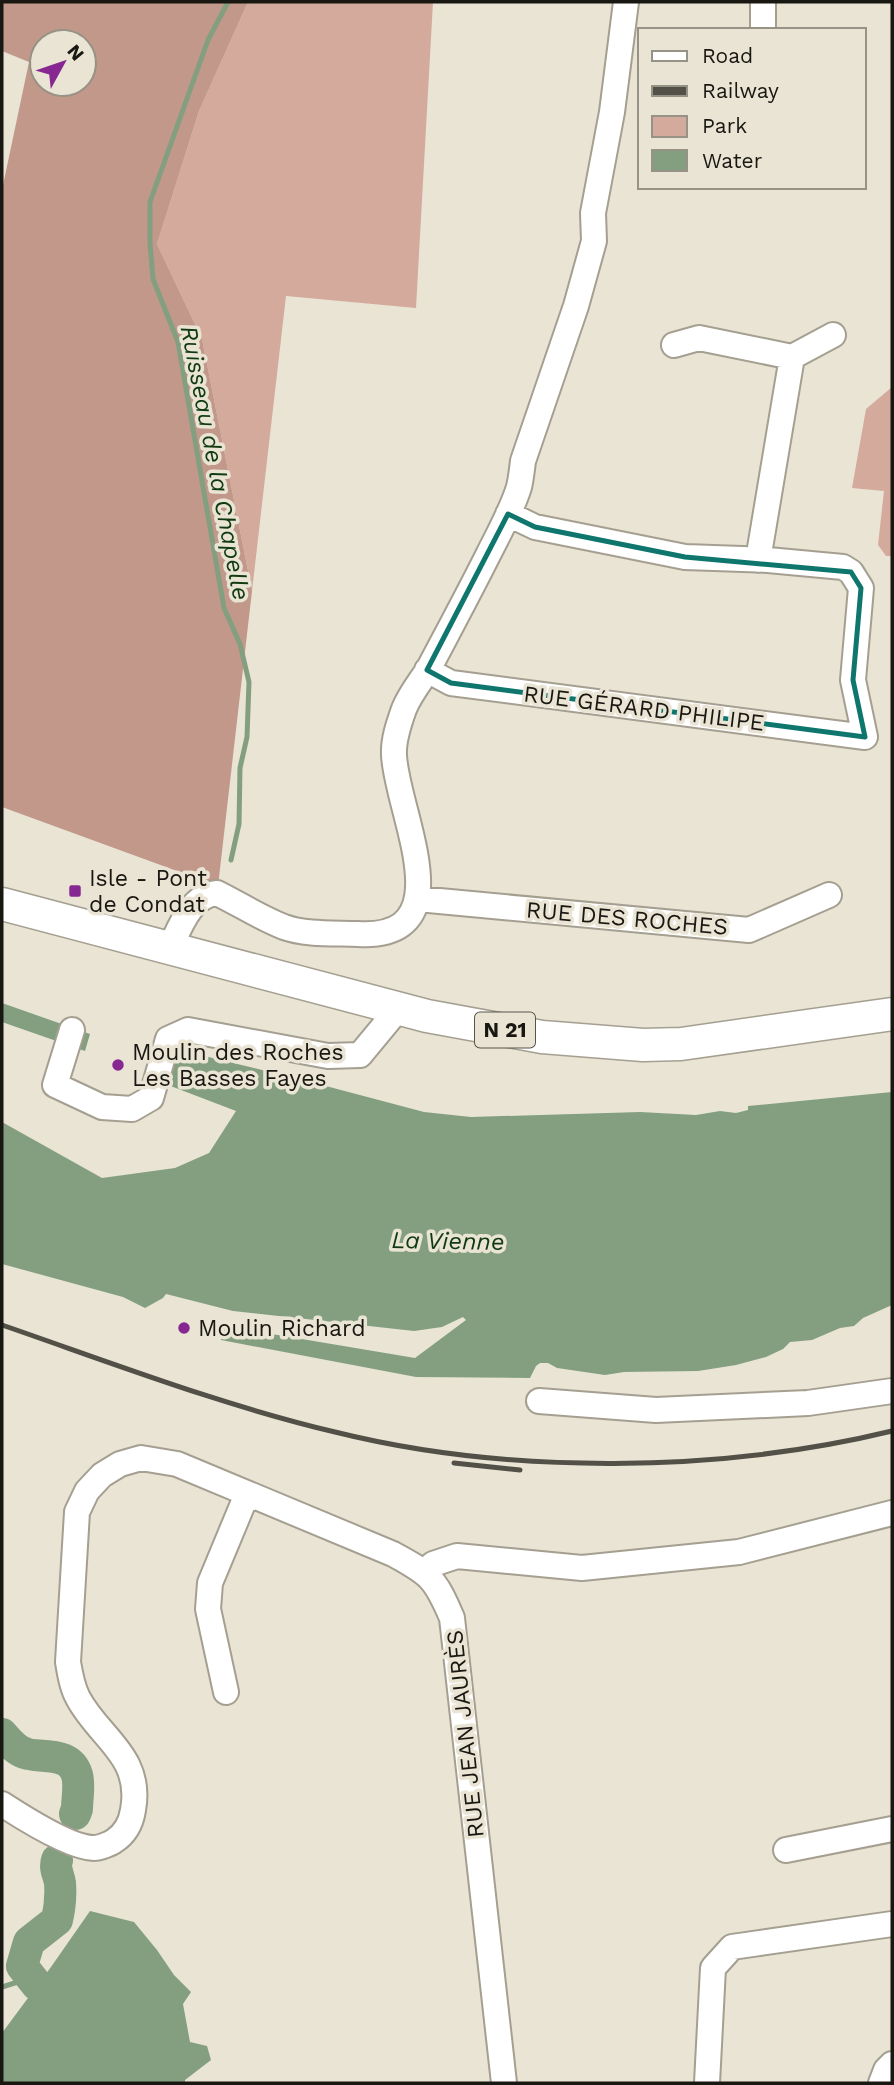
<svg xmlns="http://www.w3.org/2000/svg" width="894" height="2085" viewBox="0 0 894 2085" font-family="'Work Sans',sans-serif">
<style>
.green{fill:#d3aa9c}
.forest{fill:#c19889;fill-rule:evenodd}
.water{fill:#839f80}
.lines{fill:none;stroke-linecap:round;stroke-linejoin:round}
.stream{stroke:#839f80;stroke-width:5}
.river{stroke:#839f80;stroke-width:32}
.minor-casing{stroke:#a49f90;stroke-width:28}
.major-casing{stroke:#a49f90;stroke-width:35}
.minor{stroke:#fff;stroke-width:24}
.major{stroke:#fff;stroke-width:32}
.rail{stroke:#535048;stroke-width:5}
.marked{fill:none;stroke:#0f766e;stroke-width:5;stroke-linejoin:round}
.poi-dot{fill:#872791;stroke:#e9e4d4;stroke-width:2.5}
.labels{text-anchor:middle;stroke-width:7;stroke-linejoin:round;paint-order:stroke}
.shield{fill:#e9e4d4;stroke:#57544c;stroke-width:2}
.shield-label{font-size:21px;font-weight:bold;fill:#191711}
.street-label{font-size:23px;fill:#191711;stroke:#e9e4d4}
.poi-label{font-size:23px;fill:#191711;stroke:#e9e4d4;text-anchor:start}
.water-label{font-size:24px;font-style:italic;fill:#103a0f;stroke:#e9e4d4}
</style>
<rect width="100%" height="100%" fill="#e9e4d4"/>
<!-- green -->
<path class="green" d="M248 2H433L416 308 286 296 252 591 202 339 157 244 199 111Z
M892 387V556H886L878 545 884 491 852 488 866 409Z"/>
<!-- forest -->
<path class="forest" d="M2 2H248L199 111 157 244 202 339 252 591 218 886 2 807V190L29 62 2 51ZM42 42H84V84H42Z"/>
<!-- water -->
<path class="water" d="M2 1003 90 1034 85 1051 2 1022Z
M188 1052 307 1081 424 1112 471 1117 640 1112 696 1115 720 1111 736 1113 748 1110V1106L892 1092V1305L863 1318 854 1326 840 1328 812 1340 790 1342 783 1349 766 1357 736 1365 698 1371 624 1372 605 1375 557 1368 548 1363H540L536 1366 530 1378 416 1377 221 1340 224 1326 415 1358 466 1320 463 1317 442 1327 414 1331 233 1311 166 1294 163 1298 145 1308 123 1297 2 1264V1122L102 1178 175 1168 209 1153 236 1111 168 1085 175 1053 187 1054Z
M90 1911 134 1922 157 1950 174 1975 191 1992 183 2004 190 2042 207 2046 211 2060 185 2080V2083H2V2033L51 1967Z"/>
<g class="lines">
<!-- stream -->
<path class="stream" d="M228 2 208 40 150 202V242L153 279 178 342 224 608 240 644 249 682 247 737 240 768 239 824 231 860
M2 1987 21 1981 37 1985"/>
<!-- river -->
<path class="river" d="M2 1734C9 1742 17 1752 28 1754 46 1758 70 1752 77 1775 80 1785 77 1799 77 1809L75 1814
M37 1985 22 1966 29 1942 57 1920C60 1907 61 1896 60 1883 59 1875 54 1869 57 1860"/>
<defs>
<path id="minor" d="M763 30V2
M674 345 699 338 792 357
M758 560 792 357 833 335
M427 670 451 683 865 737 853 680 861 588 851 572 843 567 768 560 685 557 535 527 508 514
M418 899 749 930 829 895
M170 948C180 927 191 895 217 893 239 904 261 918 284 927 306 935 334 933 358 934 466 940 396 811 394 755 393 740 399 723 404 709 410 694 421 681 429 668 449 630 469 593 488 555 499 533 512 510 519 487 521 479 522 469 523 461L576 306 594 241 593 213 612 112 626 2
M72 1030 55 1085 102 1107 132 1109 151 1098 168 1039 188 1030 328 1056 360 1055 398 1009
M539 1401 656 1410 808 1403 892 1391
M425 1571 433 1564 457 1556 582 1568 739 1552 892 1513
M226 1692 208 1609 210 1583 247 1494
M2 1804C22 1817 71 1848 94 1848 99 1848 110 1844 114 1841 125 1834 131 1823 133 1810 143 1756 99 1738 78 1698 72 1687 70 1674 68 1662L77 1512 87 1491 102 1475 120 1464 141 1458 177 1464 393 1554C430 1574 435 1578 452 1618L504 2083
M786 1850 892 1829
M707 2083 713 1968 732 1947 892 1924
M881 2083 886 2070 892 2064"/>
<path id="major" d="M2 904 427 1016 542 1037 643 1045 681 1044 892 1014"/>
</defs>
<!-- minor casing -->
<use href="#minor" class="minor-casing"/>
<!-- major casing -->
<use href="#major" class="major-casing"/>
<!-- minor -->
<use href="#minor" class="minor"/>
<!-- major -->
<use href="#major" class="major"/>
<!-- rail -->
<path class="rail" d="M2 1325C112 1363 221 1405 335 1432 508 1475 719 1473 892 1431
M454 1463 520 1470"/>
</g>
<!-- marked area -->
<path class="marked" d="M508 514 535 527 685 557 851 572 861 588 853 680 865 737 451 683 427 670Z"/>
<!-- markers -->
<g class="poi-dot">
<rect x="68" y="884" width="14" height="14" rx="3.5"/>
<circle cx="118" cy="1065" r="7"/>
<circle cx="184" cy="1328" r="7"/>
</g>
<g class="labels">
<!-- shield labels -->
<rect class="shield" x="475" y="1012.5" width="60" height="35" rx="5"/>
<g class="shield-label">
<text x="505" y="1037">N 21</text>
</g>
<!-- street labels -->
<g class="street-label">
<text transform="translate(644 708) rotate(7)" y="8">RUE GÉRARD PHILIPE</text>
<text transform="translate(627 918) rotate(5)" y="8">RUE DES ROCHES</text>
<text transform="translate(465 1734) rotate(-96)" y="8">RUE JEAN JAURÈS</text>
</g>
<!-- poi labels -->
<g class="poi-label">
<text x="89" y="886">Isle - Pont<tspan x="89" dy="26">de Condat</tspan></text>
<text x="132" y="1060">Moulin des Roches<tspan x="132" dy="26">Les Basses Fayes</tspan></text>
<text x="198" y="1336">Moulin Richard</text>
</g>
<!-- water labels -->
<g class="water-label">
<text transform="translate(215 463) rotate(79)" y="8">Ruisseau de la Chapelle</text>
<text transform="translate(448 1241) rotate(1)" y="8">La Vienne</text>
</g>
</g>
<!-- border -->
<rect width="894" height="2085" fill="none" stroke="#191711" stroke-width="7"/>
<!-- legend -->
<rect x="638" y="28" width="228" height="161" fill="#e9e4d4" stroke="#969286" stroke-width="2"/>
<rect x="652" y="51" width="35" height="10" fill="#ffffff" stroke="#969286" stroke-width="2"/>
<text x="702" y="63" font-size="21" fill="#191711">Road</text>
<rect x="652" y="86" width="35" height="10" fill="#535048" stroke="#969286" stroke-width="2"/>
<text x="702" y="98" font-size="21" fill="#191711">Railway</text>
<rect x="652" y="116" width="35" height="21" fill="#d3aa9c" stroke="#969286" stroke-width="2"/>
<text x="702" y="133" font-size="21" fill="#191711">Park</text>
<rect x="652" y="150" width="35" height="21" fill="#839f80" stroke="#969286" stroke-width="2"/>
<text x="702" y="168" font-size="21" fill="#191711">Water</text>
<!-- north arrow -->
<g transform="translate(63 63) rotate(50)"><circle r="33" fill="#e9e4d4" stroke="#969286" stroke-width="2"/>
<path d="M0-5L12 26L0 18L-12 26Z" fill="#872791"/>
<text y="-10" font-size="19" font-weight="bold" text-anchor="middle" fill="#191711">N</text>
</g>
</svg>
